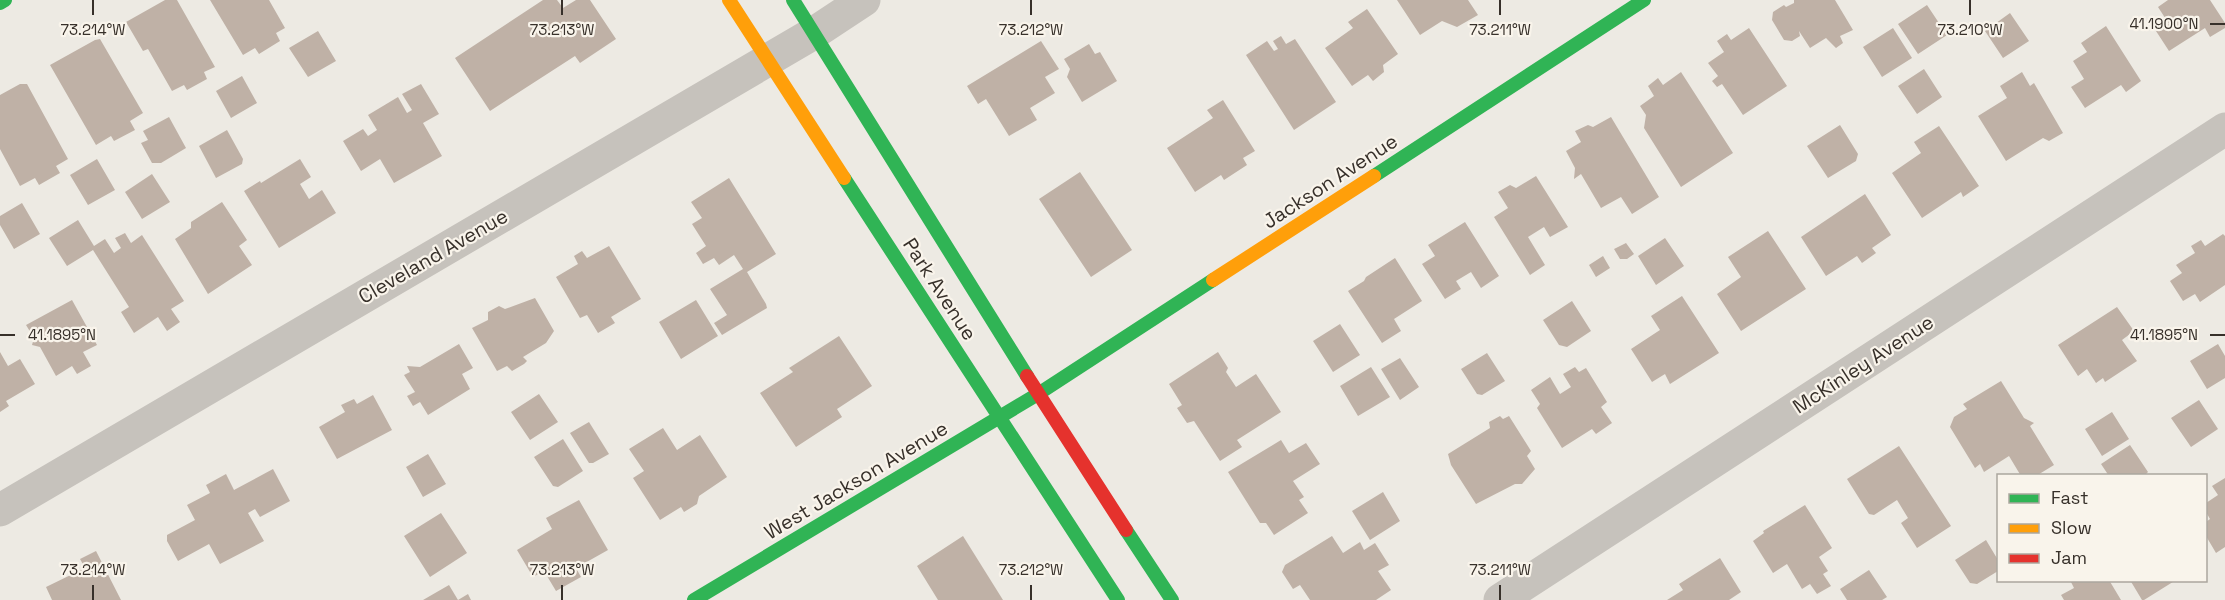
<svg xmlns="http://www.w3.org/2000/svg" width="2225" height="600" viewBox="0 0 2225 600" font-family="'Space Grotesk',sans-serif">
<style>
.building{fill:#bfb1a6}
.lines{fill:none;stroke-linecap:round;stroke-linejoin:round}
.street{stroke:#c6c2bc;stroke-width:33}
.fast{stroke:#30b455;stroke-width:14}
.slow{stroke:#ff9f0a;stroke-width:14}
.jam{stroke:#e5322d;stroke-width:14}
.ticks{fill:none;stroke:#37302a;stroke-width:2}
.labels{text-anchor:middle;stroke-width:4.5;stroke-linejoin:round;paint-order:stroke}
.street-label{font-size:20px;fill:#37302a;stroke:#f9f4eb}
.ticks-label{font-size:15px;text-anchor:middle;fill:#37302a;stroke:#f9f4eb;stroke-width:4.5;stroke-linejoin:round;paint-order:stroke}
</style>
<rect width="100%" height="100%" fill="#edeae3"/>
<!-- building -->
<path class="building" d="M165 0H177L215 67 204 72 207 79 187 90 184 85 172 91 148 49 143 51 126 22Z
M210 0H269L285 28 276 33 280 41 259 54 255 48 243 55Z
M543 0H557L563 8 576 0H590L616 39 580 63 575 56 490 111 455 58Z
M1397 0H1468L1478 15 1457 27 1442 21 1420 35Z
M1794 0H1835L1853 30 1840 36 1843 43 1836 48 1826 38 1810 48 1799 31 1800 36 1792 41 1784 40 1772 20 1773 12 1784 5 1786 7 1794 3Z
M2168 0H2210L2225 23V28L2210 37 2205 28 2169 51 2156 31 2169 24 2158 7Z
M1927 5 1947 35 1918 54 1898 24Z
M1367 9 1398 54 1383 65 1384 72 1373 81 1368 75 1352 86 1325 48 1353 28 1348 22Z
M2010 13 2029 41 2003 58 1985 31Z
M2106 26 2141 81 2126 92 2121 85 2085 108 2071 87 2084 79 2073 61 2087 52 2081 43Z
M1749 28 1787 86 1743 115 1722 84 1717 87 1712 81 1718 76 1708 63 1724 52 1717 41 1727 34 1731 40Z
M1893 28 1912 58 1882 77 1863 47Z
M318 31 336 61 308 77 289 48Z
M1281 36 1286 44 1295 39 1336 102 1294 130 1246 55 1267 41 1274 51 1278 49 1273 41Z
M100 39 143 113 130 121 135 130 114 141 111 136 96 145 50 65 95 40Z
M1041 41 1059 69 1045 77 1055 93 1030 108 1037 120 1009 136 986 99 978 104 967 86Z
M1089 44 1095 54 1100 52 1117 81 1082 102 1067 77 1070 69 1064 59Z
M1924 69 1942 97 1917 114 1898 86Z
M1681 72 1733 153 1681 187 1644 128 1646 115 1640 106 1654 96 1648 86 1658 78 1663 85Z
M2022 72 2030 86 2034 83 2063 133 2049 141 2043 138 2006 161 1978 116 2007 98 2000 86Z
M242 76 257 103 231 118 216 91Z
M20 84H27L68 159 56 166 60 173 39 185 35 178 20 186 0 149V95Z
M421 84 439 114 423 123 442 156 394 183 380 159 361 171 343 141 363 129 368 136 377 130 368 115 398 97 407 113 412 110 402 94Z
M1223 100 1255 151 1243 158 1247 165 1224 180 1221 175 1195 192 1167 148 1213 118 1207 110Z
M169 117 186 148 161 163H152L141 143 148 140 143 131Z
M1611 117 1659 197 1632 214 1621 197 1601 208 1581 174 1574 179 1575 168 1566 151 1581 142 1575 131 1588 125 1593 127Z
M1840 125 1858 154 1856 161 1828 178 1807 146Z
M1939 126 1979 186 1963 197 1961 192 1922 218 1892 173 1921 153 1914 142Z
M227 130 243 159 242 164 216 178 199 146Z
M97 159 115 190 88 205 70 175Z
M300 159 311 177 300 184 309 199 322 190 336 213 279 248 244 191 260 181 261 183Z
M1080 172 1132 250 1091 277 1039 199Z
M152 174 170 202 142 219 125 192Z
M1536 176 1568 227 1550 237 1544 227 1528 237 1545 265 1530 275 1494 217 1508 208 1498 192 1510 185 1516 188Z
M729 178 776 254 747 272 766 304 767 308 722 335 714 323 727 315 710 289 743 269 734 255 719 265 714 258 703 264 696 253 706 246 692 224 702 218 691 202Z
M1865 194 1891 235 1872 248 1876 253 1862 263 1857 256 1826 276 1801 237Z
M222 202 247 240 239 246 252 265 208 294 175 239 191 228V222Z
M22 203 40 234 14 249 0 225V216Z
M78 220 94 246 105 239 114 253 121 248 115 238 125 233 131 243 142 235 184 301 171 309 180 322 167 331 158 317 134 333 121 312 129 307 93 250 67 266 49 238Z
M1465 222 1499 276 1481 288 1471 272 1456 281 1461 289 1445 299 1422 264 1435 256 1428 245Z
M1768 231 1806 289 1741 331 1717 294 1741 277 1728 257Z
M2223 234 2225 236V285L2200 302 2195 294 2183 301 2170 281 2182 273 2176 265 2195 253 2191 246 2201 240 2205 246Z
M1665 238 1684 266 1656 285 1638 256Z
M1626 243 1634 254 1627 259H1620L1614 249Z
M609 246 641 299 611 317 615 323 598 333 587 315 580 318 556 277 578 264 574 256 582 251 587 258Z
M1603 256 1610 268 1596 277 1589 265Z
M1395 258 1422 301 1394 319 1401 331 1382 343 1348 291 1364 281 1366 277Z
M1682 296 1719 353 1670 384 1665 374 1652 382 1631 349 1660 330 1651 316Z
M535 298 554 331 546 343 523 357 527 361 524 364 512 371 507 366 497 371 472 328 488 320V312L499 306 505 309Z
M72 300 97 345 83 352 91 366 77 374 72 366 56 376 40 347 32 345 34 338 26 325Z
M696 300 718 336 681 359 659 322Z
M1572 301 1591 331 1567 347 1559 345 1543 320Z
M2117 307 2134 331 2122 340 2137 361 2105 382 2103 378 2096 383 2087 369 2078 376 2058 345Z
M1340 324 1360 355 1333 372 1313 341Z
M839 336 872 386 837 409 842 417 796 447 760 393 793 372 789 368Z
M459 344 473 368 462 374 470 389 428 415 420 402 413 406 407 396 415 392 404 375 410 372 407 366 420 367Z
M2218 344 2225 356V378L2207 389 2190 361Z
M0 352 8 366 20 359 35 384 6 401 9 406 0 412Z
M1218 352 1228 368 1226 372 1236 387 1256 374 1281 412 1237 440 1242 447 1220 461 1194 421 1187 423 1177 408 1182 405 1169 384Z
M1487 353 1505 381 1482 395 1477 394 1461 369Z
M1400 358 1419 387 1400 400 1381 369Z
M1371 367 1390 397 1358 416 1340 386Z
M1575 367 1579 372 1586 368 1607 402 1601 407 1612 423 1596 434 1592 429 1562 448 1537 408 1540 404 1531 390 1550 377 1560 394 1571 387 1563 374Z
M2001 381 2024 418 2034 423 2030 426 2054 465 2036 476H2021L2009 456 1984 472 1980 464 1975 468 1950 427 1954 417 1967 409 1963 404Z
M539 394 558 422 530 440 511 412Z
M373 395 392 430 337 459 319 427 345 412 341 405 354 399 357 404Z
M2199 400 2218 429 2191 447 2171 418Z
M2112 412 2129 439 2102 456 2085 429Z
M1500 416 1503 419 1509 416 1531 451 1527 456 1535 469 1522 484H1515L1476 504 1451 465 1448 454 1490 428 1489 422Z
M589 422 609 454 593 463H589L570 433Z
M663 428 677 450 700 435 727 477 699 496 697 504 684 512 681 507 660 520 633 478 644 471 629 449Z
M563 439 583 471 558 487 553 486 534 457Z
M1281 440 1289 453 1306 443 1320 464 1293 481 1304 497 1299 500 1308 513 1274 535 1266 523H1260L1228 472Z
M2130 445 2148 472 2144 476H2109L2101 464Z
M1899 446 1951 526 1917 548 1901 523 1908 518 1897 500 1874 515 1869 514 1847 479Z
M428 454 446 484 423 497 406 467Z
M273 469 290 501 260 517 255 509 248 513 264 541 220 564 209 544 178 561 167 541V535L195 520 187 505 210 493 206 485 226 474 234 490Z
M2225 478V547L2216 553 2206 536V522L2210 519 2206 512V503L2218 495 2212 486Z
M1383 492 1400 521 1370 540 1352 511Z
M579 500 608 550 576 568 581 577 556 591 544 571 533 577 517 550 552 529 546 518Z
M1805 505 1832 548 1819 557 1828 571 1823 574 1831 586 1817 594 1810 584 1802 589 1787 564 1773 573 1753 541 1764 533 1763 531Z
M441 513 467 553 430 577 404 536Z
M963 536 1003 600H938L917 566Z
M1332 536 1343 553 1360 542 1364 550 1375 543 1389 565 1378 571 1391 590 1376 600H1310L1300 585 1293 589 1282 572 1285 565Z
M1986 540 1998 560V571L1977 584 1970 583 1955 560Z
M96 551 121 600H52L46 587 85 568 80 559Z
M1720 558 1741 592 1729 600H1667L1683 590 1679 584Z
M1869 570 1887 597 1882 600H1847L1840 589Z
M2070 580H2109L2121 600H2064L2061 595 2074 588Z
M2130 580H2176L2144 600H2142Z
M449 585 458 600 468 594 471 600H423Z"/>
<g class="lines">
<!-- street -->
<path class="street" d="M0 510 814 33 864 0
M1500 600 2225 129"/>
<!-- fast -->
<path class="fast" d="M793 0 1027 376
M0 3 5 0
M1374 176 1644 0
M844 178 1118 600
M1126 530 1172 600
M694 600 1038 394 1213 280"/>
<!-- slow -->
<path class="slow" d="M729 0 844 178
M1213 280 1374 176"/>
<!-- jam -->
<path class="jam" d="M1027 376 1126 530"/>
</g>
<!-- ticks -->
<path class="ticks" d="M93 0V15M562 0V15M1031 0V15M1500 0V15M1970 0V15M2210 24H2225M0 335H15M2210 335H2225M93 585V600M562 585V600M1031 585V600M1500 585V600"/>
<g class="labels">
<!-- street labels -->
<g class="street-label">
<text transform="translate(1330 181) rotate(-33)" y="7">Jackson Avenue</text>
<text transform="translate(433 256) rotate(-30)" y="7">Cleveland Avenue</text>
<text transform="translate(940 289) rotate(57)" y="7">Park Avenue</text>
<text transform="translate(1863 364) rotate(-33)" y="7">McKinley Avenue</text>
<text transform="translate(856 480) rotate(-31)" y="7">West Jackson Avenue</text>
</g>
</g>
<g class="ticks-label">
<text x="2164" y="29">41.1900°N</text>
<text x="93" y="35">73.214°W</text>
<text x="562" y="35">73.213°W</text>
<text x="1031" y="35">73.212°W</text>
<text x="1500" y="35">73.211°W</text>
<text x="1970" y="35">73.210°W</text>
<text x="62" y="340">41.1895°N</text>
<text x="2164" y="340">41.1895°N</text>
<text x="93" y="575">73.214°W</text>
<text x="562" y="575">73.213°W</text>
<text x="1031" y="575">73.212°W</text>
<text x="1500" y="575">73.211°W</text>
</g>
<!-- legend -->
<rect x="1997" y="474" width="210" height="108" fill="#f9f4eb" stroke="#aba69e" stroke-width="1.5"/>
<rect x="2009" y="494" width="30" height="9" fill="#30b455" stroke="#aba69e" stroke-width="1.5"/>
<text x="2051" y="504" font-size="18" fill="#37302a">Fast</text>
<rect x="2009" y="524" width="30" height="9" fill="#ff9f0a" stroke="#aba69e" stroke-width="1.5"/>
<text x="2051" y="534" font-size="18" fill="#37302a">Slow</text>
<rect x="2009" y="554" width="30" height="9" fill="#e5322d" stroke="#aba69e" stroke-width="1.5"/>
<text x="2051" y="564" font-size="18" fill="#37302a">Jam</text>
</svg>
